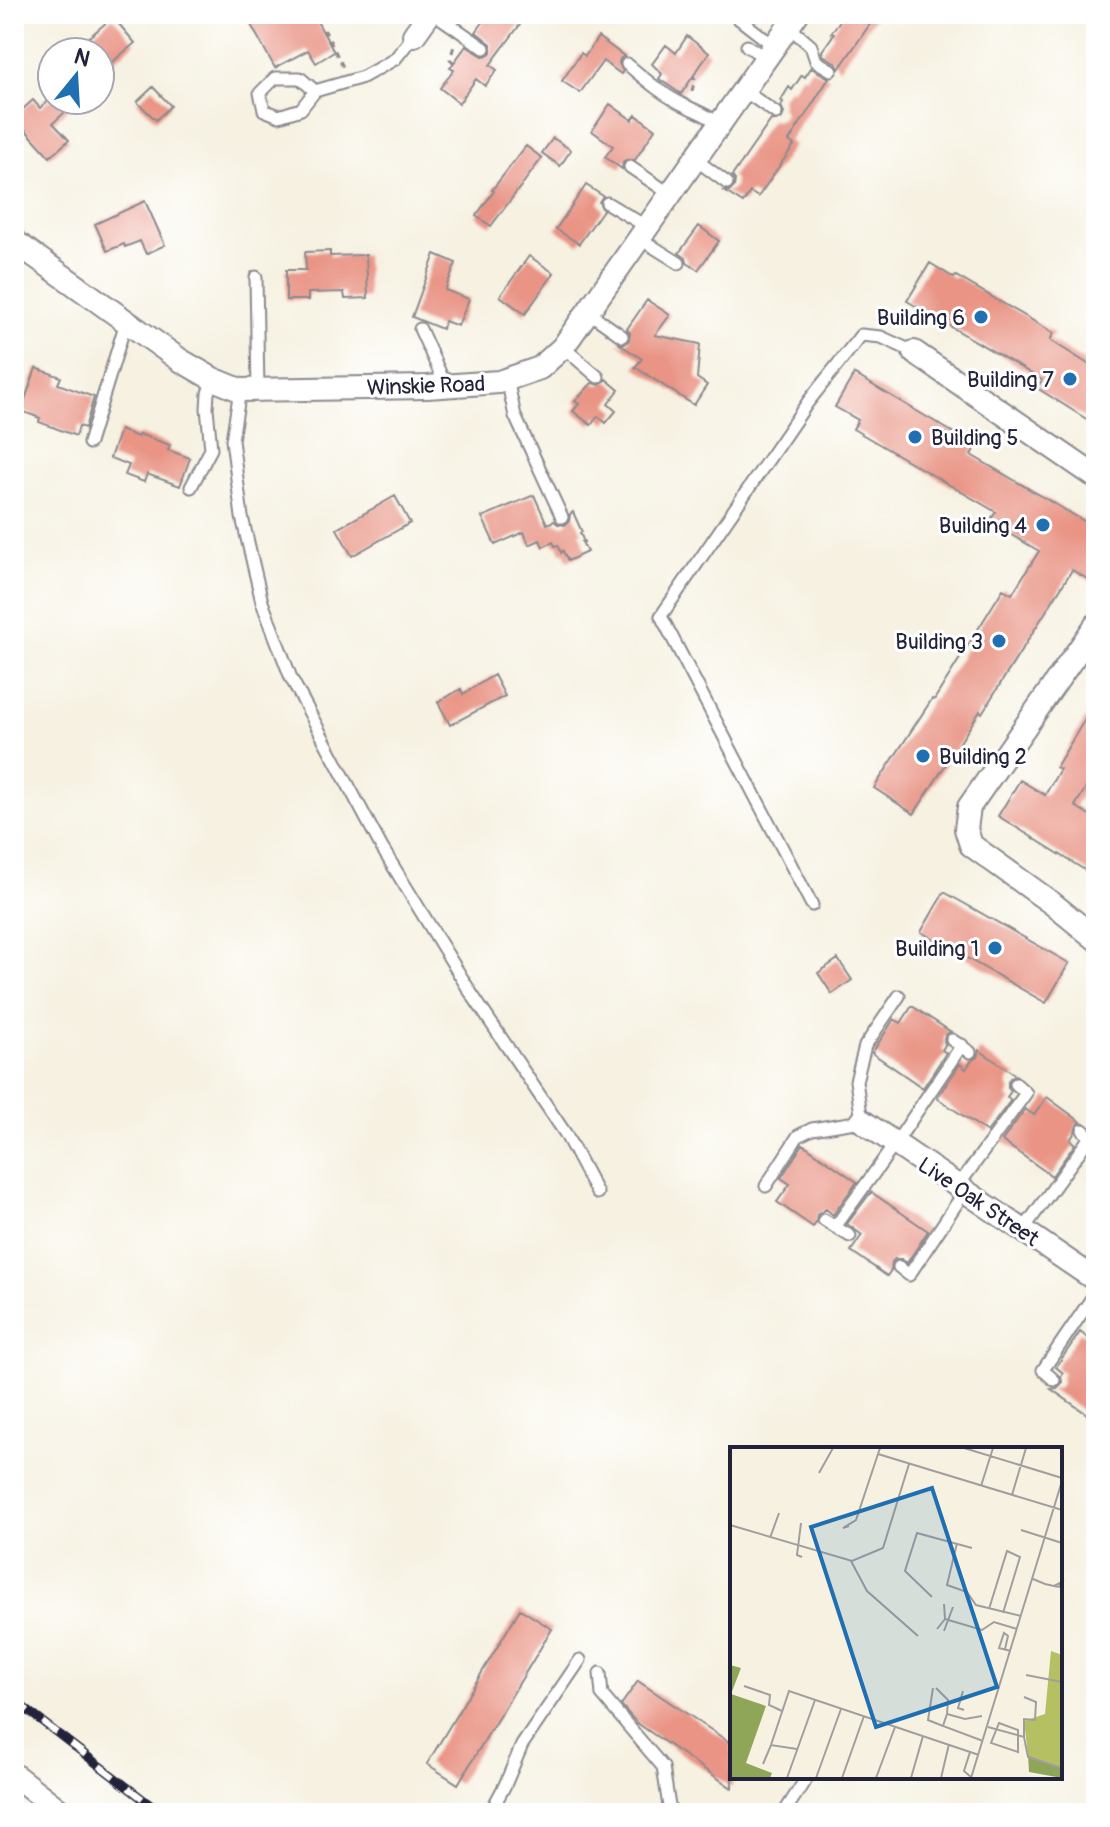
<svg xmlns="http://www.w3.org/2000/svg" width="1110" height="1827" viewBox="0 0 1110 1827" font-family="Pangolin,sans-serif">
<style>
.building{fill:#e99485}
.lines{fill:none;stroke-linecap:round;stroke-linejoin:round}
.lane-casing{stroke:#8c8a8e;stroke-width:15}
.street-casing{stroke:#8c8a8e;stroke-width:26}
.path{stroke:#8c8a8e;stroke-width:3;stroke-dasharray:6 6;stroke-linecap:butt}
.lane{stroke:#fff;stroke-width:11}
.street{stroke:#fff;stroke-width:22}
.rail-casing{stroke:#22223b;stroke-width:9}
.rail{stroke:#fff;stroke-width:6;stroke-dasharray:18;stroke-linecap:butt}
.poi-dot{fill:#1f6fb2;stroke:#fff;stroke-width:3}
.labels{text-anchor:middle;stroke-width:6;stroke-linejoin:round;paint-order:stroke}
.poi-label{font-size:22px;fill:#22223b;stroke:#fff;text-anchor:end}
.street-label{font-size:22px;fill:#22223b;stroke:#fff}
.inset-road{fill:none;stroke:#a19e9f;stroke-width:2}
.view{fill:#1f6fb2;fill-opacity:0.15;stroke:#1f6fb2;stroke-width:4}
.inset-edge{fill:none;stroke:#22223b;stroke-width:4}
</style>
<rect width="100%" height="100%" fill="#fff"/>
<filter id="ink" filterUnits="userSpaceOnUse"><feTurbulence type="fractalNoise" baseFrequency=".0125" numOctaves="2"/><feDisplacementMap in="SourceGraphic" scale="16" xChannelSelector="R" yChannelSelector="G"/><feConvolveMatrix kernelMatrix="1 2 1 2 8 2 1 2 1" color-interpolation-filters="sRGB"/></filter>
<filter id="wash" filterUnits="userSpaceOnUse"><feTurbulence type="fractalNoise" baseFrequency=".006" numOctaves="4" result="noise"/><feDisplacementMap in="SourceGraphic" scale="32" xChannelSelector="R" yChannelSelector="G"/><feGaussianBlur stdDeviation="1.8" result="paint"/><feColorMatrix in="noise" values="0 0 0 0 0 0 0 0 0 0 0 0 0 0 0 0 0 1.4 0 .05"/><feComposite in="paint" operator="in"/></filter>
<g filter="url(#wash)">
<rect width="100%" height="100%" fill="#f6f1e1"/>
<g id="blocks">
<!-- building -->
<path class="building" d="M245 14H313L334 52 316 63 308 50 275 68Z
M489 14H528L490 65 497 70 485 86 476 79 459 103 440 88 454 70 450 68 466 46 483 56 488 55 491 52V44L476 32Z
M845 14H877L839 69 836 63 823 55 822 51 834 34 831 33Z
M113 17 135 43 110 64 88 38Z
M687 36 709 53 681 94 659 79 662 74 652 64 666 45 676 53Z
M598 37 624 56 620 59 619 63 623 71 621 74 603 61 580 93 562 81 581 53 585 56Z
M811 68 829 78 789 141 794 145 758 197 750 192 743 203 724 191H730L734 187 735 180 732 176 771 120 776 121 782 118 784 113 781 106 783 102 781 100 789 87 792 90 802 75 805 77Z
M153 87 171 106 156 120 137 102Z
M33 100 40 108 49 100H78L53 123 69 140 50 157 14 117Z
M610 104 632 120 636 115 655 129 635 160H626L623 163 622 169 605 157 613 146 592 131Z
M553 138 571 150 560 166 542 153Z
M526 146 542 158 491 226 476 216 494 191 492 190Z
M586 185 603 196 599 202 603 210 579 244 556 229Z
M145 201 165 245 146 254 140 241 125 247 124 244 107 251 95 224Z
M699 226 719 241 698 270 687 263 686 258 679 253Z
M330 251V256L366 255 368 298 345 299 344 292 308 293V300H286V270H306L305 252Z
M435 254 456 263 445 290 469 299 458 326 445 321 442 329 412 317Z
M529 256 554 273 525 314 500 296Z
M930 263 954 278 956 276 1054 333 1050 340 1096 369V425L1037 388 1042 380 907 301Z
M647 300 670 315 655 335 700 344 697 378 707 385 694 405 635 367 642 359 618 343 625 344 629 340 630 333 627 329Z
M36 368 61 377 58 384 94 397 85 428 79 426 76 436 39 422 40 418 21 411Z
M854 374 976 446 971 455 1096 528V572L1091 581 1072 570 982 713 980 711 914 814 874 788 932 699 934 700 1003 589 1012 594 1039 551 989 522 996 512 853 429 858 420 835 407Z
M606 379 619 390 608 404 616 411 606 423 598 416 591 425 573 411 579 404 575 401 592 383 600 385Z
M120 430 138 437 139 434 170 445 168 450 190 458 180 486 147 474 144 482 125 475 129 465 110 458Z
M534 495 547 524 554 521 558 524 565 525 569 521 570 514 573 512 582 532 580 533 584 542H582L587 552 568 561 563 551 561 553 558 545 555 546 553 542 543 547 540 540 529 545 524 532 495 545 482 517Z
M395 496 410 523 352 556 337 529Z
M494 675 505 696 450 725 438 702 461 689 463 694Z
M1096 701V771L1075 806 1096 819V877L998 816 1020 780 1045 795 1060 769 1056 767Z
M944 892 1069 963 1046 1003 921 932Z
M838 959 852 980 832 994 818 973Z
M912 1006 951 1032 945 1035 944 1039 945 1045 942 1050 946 1053 923 1088 872 1053 894 1019 901 1023Z
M979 1050 1017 1076 1010 1078 1008 1082V1087L1011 1091 1007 1097 1011 1100 987 1132 937 1098 960 1064 966 1069 972 1060 977 1057Z
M1047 1097 1081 1122 1077 1125 1075 1132 1070 1140 1075 1144 1052 1176 1002 1141 1025 1109 1034 1115Z
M803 1144 857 1182 833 1215 826 1209 817 1215 816 1223 813 1227 777 1202 790 1184 781 1178Z
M871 1192 928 1231 907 1263 901 1259H895L892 1262 891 1270 887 1276 851 1251 862 1235 847 1224Z
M1080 1332 1096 1344V1401L1087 1414 1051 1389 1057 1388 1062 1383 1061 1376 1063 1373 1056 1367Z
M520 1609 552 1629 458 1784 427 1764Z
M638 1681 732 1744V1788L637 1723 621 1705Z"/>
</g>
</g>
<g filter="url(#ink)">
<use href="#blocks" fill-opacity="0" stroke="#8c8a8e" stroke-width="2"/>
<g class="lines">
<defs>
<path id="lane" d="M435 14 484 48
M738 18 774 46
M788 26 811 46 816 61 831 70
M747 46 766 58
M627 64C646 80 664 96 686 106 698 112 708 115 719 124
M743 90 776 113
M315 91 300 78H275L260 93 264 110 279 116 301 109 315 91 363 77 395 59 414 35
M695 159 727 183
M630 167 670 194
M607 203 647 227
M639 238 679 263
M256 277 258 390
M588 312 622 336
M420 329 446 386
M563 347 598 377
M507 379 515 416 562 517
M240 390 232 440 242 517 262 602 291 678 382 848 471 993 565 1133 597 1193
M89 443 126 322
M191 487 211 449 207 408 208 393 213 379
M812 905 661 616 808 402 861 335 881 337 914 352
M952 1040 970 1052
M766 1186 798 1136 812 1129 862 1121 856 1081 865 1046 899 996
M958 1186 1026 1093 1016 1084
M824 1220 835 1227 895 1144 962 1045
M835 1227 850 1236
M1023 1230 1090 1137 1083 1130
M899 1267 909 1275 965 1191
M1054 1380 1043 1370 1096 1292
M600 1673 602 1695 663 1767 670 1813
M490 1813 505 1785 522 1745 580 1660
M784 1813 807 1777"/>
<path id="street" d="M414 35 429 14
M14 241 180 360 213 379 240 390 427 387 499 382 540 368 563 347 797 14
M914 352 1096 477
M1096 625 969 807 966 829 971 845 1053 904 1096 939
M862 1121 1096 1280
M14 1775 63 1813"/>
</defs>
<!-- lane casing -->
<use href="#lane" class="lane-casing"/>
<!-- street casing -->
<use href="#street" class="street-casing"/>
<!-- path -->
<path class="path" d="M323 32 325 31 344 69
M454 63 450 59 454 46
M692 91 695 79 693 76"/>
<!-- lane -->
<use href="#lane" class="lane"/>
<!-- street -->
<use href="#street" class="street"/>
<defs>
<path id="rail" d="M14 1700 161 1813"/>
</defs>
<!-- rail casing -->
<use href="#rail" class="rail-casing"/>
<!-- rail -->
<use href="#rail" class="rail"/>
</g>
</g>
<!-- markers -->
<g class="poi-dot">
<circle cx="981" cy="317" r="8"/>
<circle cx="1070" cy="379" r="8"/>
<circle cx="915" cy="437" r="8"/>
<circle cx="1043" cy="525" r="8"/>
<circle cx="999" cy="641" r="8"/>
<circle cx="923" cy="756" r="8"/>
<circle cx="995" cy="948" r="8"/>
</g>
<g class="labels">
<!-- poi labels -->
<g class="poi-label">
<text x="965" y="325">Building 6</text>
<text x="1054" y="387">Building 7</text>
<text x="931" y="445" text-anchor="start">Building 5</text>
<text x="1027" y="533">Building 4</text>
<text x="983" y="649">Building 3</text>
<text x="939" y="764" text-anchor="start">Building 2</text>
<text x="979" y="956">Building 1</text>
</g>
<!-- street labels -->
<g class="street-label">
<text transform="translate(426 385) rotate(-2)" y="8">Winskie Road</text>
<text transform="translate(979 1201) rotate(34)" y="8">Live Oak Street</text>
</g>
</g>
<!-- overview -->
<g transform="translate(730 1447)">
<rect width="332" height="332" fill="#f6f1e1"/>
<path d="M321 204 332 208V321L298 308 294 274 315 267Z" fill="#b4c062"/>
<path d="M0 218 11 221 1 247 36 259 16 316 42 326 40 331H0ZM298 308 332 321V331L299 325Z" fill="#8fa658"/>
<path class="inset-road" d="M234 1 332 31M148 7 332 63M89 26 103 1M251 39 263 1M282 48 296 1M71 76 67 108 72 110M0 78 122 114 153 101 179 17M119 79 113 81 126 73 150 1M291 83 332 96M40 91 49 66M227 96 217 138 237 145 246 158 291 169M121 114 137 144 188 189M303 132 315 137 324 139 329 140 332 135 324 139M202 150 175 124 187 86 242 101M259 162 277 104 290 110 273 166M215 172 252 183 264 175 287 182M207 182 215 172 214 157M214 184 223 160M275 202 278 189 274 186 269 201 281 204M296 228 332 235M14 239 40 248 39 258 52 264M203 241 198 273 213 279M206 241 218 253 217 267M233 244 228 261 234 263M252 269 235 272 217 267 213 279 253 294M269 276 288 283V305L261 296ZM258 280 294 290V272L305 273 306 255 294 250M294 290 298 310 332 321M41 298 59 244 249 308M240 305 234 324 242 331M33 317 41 298 67 302M57 331 85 253M86 331 111 262M112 331 134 269M146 331 165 280M181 331 193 289M211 331 219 297M241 331 332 34"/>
<path class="view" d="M202 41 267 240 146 280 81 80Z"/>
<rect width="332" height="332" class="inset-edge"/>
</g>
<!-- margin -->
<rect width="1110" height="1827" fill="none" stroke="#fff" stroke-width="48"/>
<!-- north arrow -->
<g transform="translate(76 76) rotate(18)"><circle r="38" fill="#ffffff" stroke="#a7a7b1" stroke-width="2"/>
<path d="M0-6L14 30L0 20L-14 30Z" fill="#1f6fb2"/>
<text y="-12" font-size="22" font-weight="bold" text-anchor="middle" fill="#22223b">N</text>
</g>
</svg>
